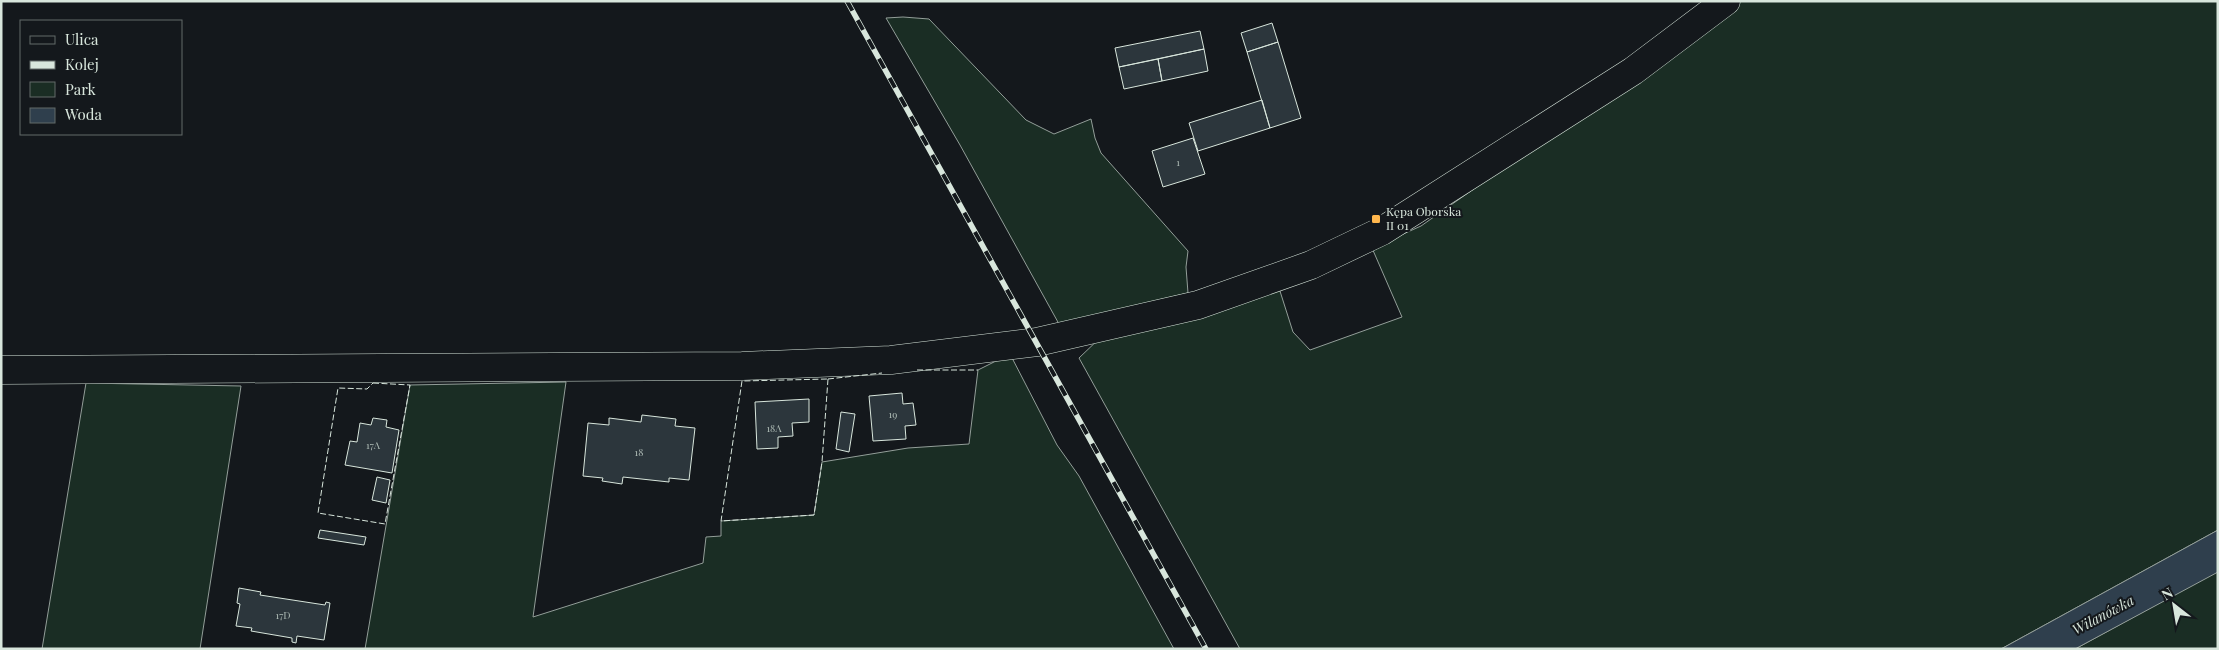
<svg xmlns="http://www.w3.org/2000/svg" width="2219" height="650" viewBox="0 0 2219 650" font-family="'Playfair Display',serif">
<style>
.green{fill:#1a2d24;stroke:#939e99}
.water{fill:#2f3f4d;stroke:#939e99}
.building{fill:#2c363c;stroke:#d8e6dc}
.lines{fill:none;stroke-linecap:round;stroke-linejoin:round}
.minor-casing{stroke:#d8e6dc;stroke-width:29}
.minor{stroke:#14181c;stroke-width:28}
.rail-casing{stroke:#d8e6dc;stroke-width:5.5}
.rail{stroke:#14181c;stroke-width:4;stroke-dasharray:11;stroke-linecap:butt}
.fence{stroke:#d8e6dc;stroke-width:1;stroke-dasharray:6 2.5;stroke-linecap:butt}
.poi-dot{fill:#ffb74d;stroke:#14181c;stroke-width:2}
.labels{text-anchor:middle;stroke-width:4;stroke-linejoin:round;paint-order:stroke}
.number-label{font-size:10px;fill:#adbab4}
.poi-label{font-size:12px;fill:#d8e6dc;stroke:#14181c;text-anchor:start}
.water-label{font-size:14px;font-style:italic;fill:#d8e6dc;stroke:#14181c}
</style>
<rect width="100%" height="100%" fill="#14181c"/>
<!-- green -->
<path class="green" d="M1741 1H2218V530L2001 649H1240L1079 358 1102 336 1279 288 1293 332 1310 350 1402 317 1372 248 1421 226Z
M903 17 929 19 1026 120 1054 134 1091 119 1095 138 1101 153 1188 251 1186 267 1188 293 1059 324 960 145 886 18Z
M1010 354 1057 445 1079 476 1174 649H365L410 385 566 382 533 617 703 563 706 537 721 536V521L814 515 822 462 908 448 969 444 978 370Z
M86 383 241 386 200 649H42Z
M2216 572H2218V649H2075Z"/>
<!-- water -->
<path class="water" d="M2218 530V572L2075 649H2001Z"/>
<!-- building -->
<path class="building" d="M1272 23 1278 42 1247 52 1241 33Z
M1200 31 1204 49 1119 67 1115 48Z
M1278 42 1301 118 1270 128 1247 52Z
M1204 49 1208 71 1162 81 1158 59Z
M1158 59 1162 81 1124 89 1119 67Z
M1262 100 1270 128 1198 151 1189 123Z
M1193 138 1205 174 1163 187 1152 151Z
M902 393 903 404 913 403 916 425 905 426 906 439 873 441 869 396Z
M809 399V422L792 423 793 436 778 437V448L757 449 755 402Z
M841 412 855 414 849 452 836 449Z
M642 415 676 419 675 426 695 428 689 480 669 478V482L623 477 622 484 602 481 603 478 583 476 588 423 609 425V418L641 422Z
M373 418 387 420 386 427 399 430 392 473 345 465 350 441 357 442 360 423 371 425Z
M377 477 390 480 386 503 372 500Z
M320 530 366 537 364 545 318 538Z
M239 588 261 592 260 595 325 605 326 602 330 603 324 640 297 636 296 643 292 642V638L251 631 252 628 236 626 240 604 237 603Z"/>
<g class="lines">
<defs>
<path id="minor" d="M1 370 742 366 891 360 1037 342 1198 305 1311 265 1382 231 1633 71 1726 1"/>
</defs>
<!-- minor casing -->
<use href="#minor" class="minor-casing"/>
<!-- minor -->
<use href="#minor" class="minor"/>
<defs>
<path id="rail" d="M847 1 1206 649"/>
</defs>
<!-- rail casing -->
<use href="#rail" class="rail-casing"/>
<!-- rail -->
<use href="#rail" class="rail"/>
<!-- fence -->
<path class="fence" d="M917 370H978
M828 379 822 462 814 515 721 521 742 381Z
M828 379 882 373
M373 383 410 385 385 524 318 513 338 388 367 389Z"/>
</g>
<!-- markers -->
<rect class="poi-dot" x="1371" y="214" width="10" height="10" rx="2.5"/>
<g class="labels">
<!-- number labels -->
<g class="number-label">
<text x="1178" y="166">1</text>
<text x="893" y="418">19</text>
<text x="774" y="432">18A</text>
<text x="373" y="449">17A</text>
<text x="639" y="456">18</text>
<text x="283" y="619">17D</text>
</g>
<!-- poi labels -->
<g class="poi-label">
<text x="1386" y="216">Kępa Oborska<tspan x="1386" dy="14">II 01</tspan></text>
</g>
<!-- water labels -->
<g class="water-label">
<text transform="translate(2103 615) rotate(-28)" y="5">Wilanówka</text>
</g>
</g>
<!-- border -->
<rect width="2219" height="650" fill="none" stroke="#d8e6dc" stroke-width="5"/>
<!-- legend -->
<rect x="20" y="20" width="162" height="115" fill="#14181c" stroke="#626a69"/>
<rect x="30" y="36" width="25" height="8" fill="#14181c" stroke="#626a69"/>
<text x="65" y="45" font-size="15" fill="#d8e6dc">Ulica</text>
<rect x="30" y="61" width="25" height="8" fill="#d8e6dc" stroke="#626a69"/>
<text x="65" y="70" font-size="15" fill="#d8e6dc">Kolej</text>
<rect x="30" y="82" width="25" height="15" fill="#1a2d24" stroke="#626a69"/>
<text x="65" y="95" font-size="15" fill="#d8e6dc">Park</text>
<rect x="30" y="108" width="25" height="15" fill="#2f3f4d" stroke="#626a69"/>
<text x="65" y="120" font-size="15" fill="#d8e6dc">Woda</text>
<!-- north arrow -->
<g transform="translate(2174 605) rotate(329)" stroke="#14181c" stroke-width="4" paint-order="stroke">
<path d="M0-4L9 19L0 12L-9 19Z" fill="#d8e6dc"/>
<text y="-8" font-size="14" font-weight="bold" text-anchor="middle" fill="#d8e6dc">N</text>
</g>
</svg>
